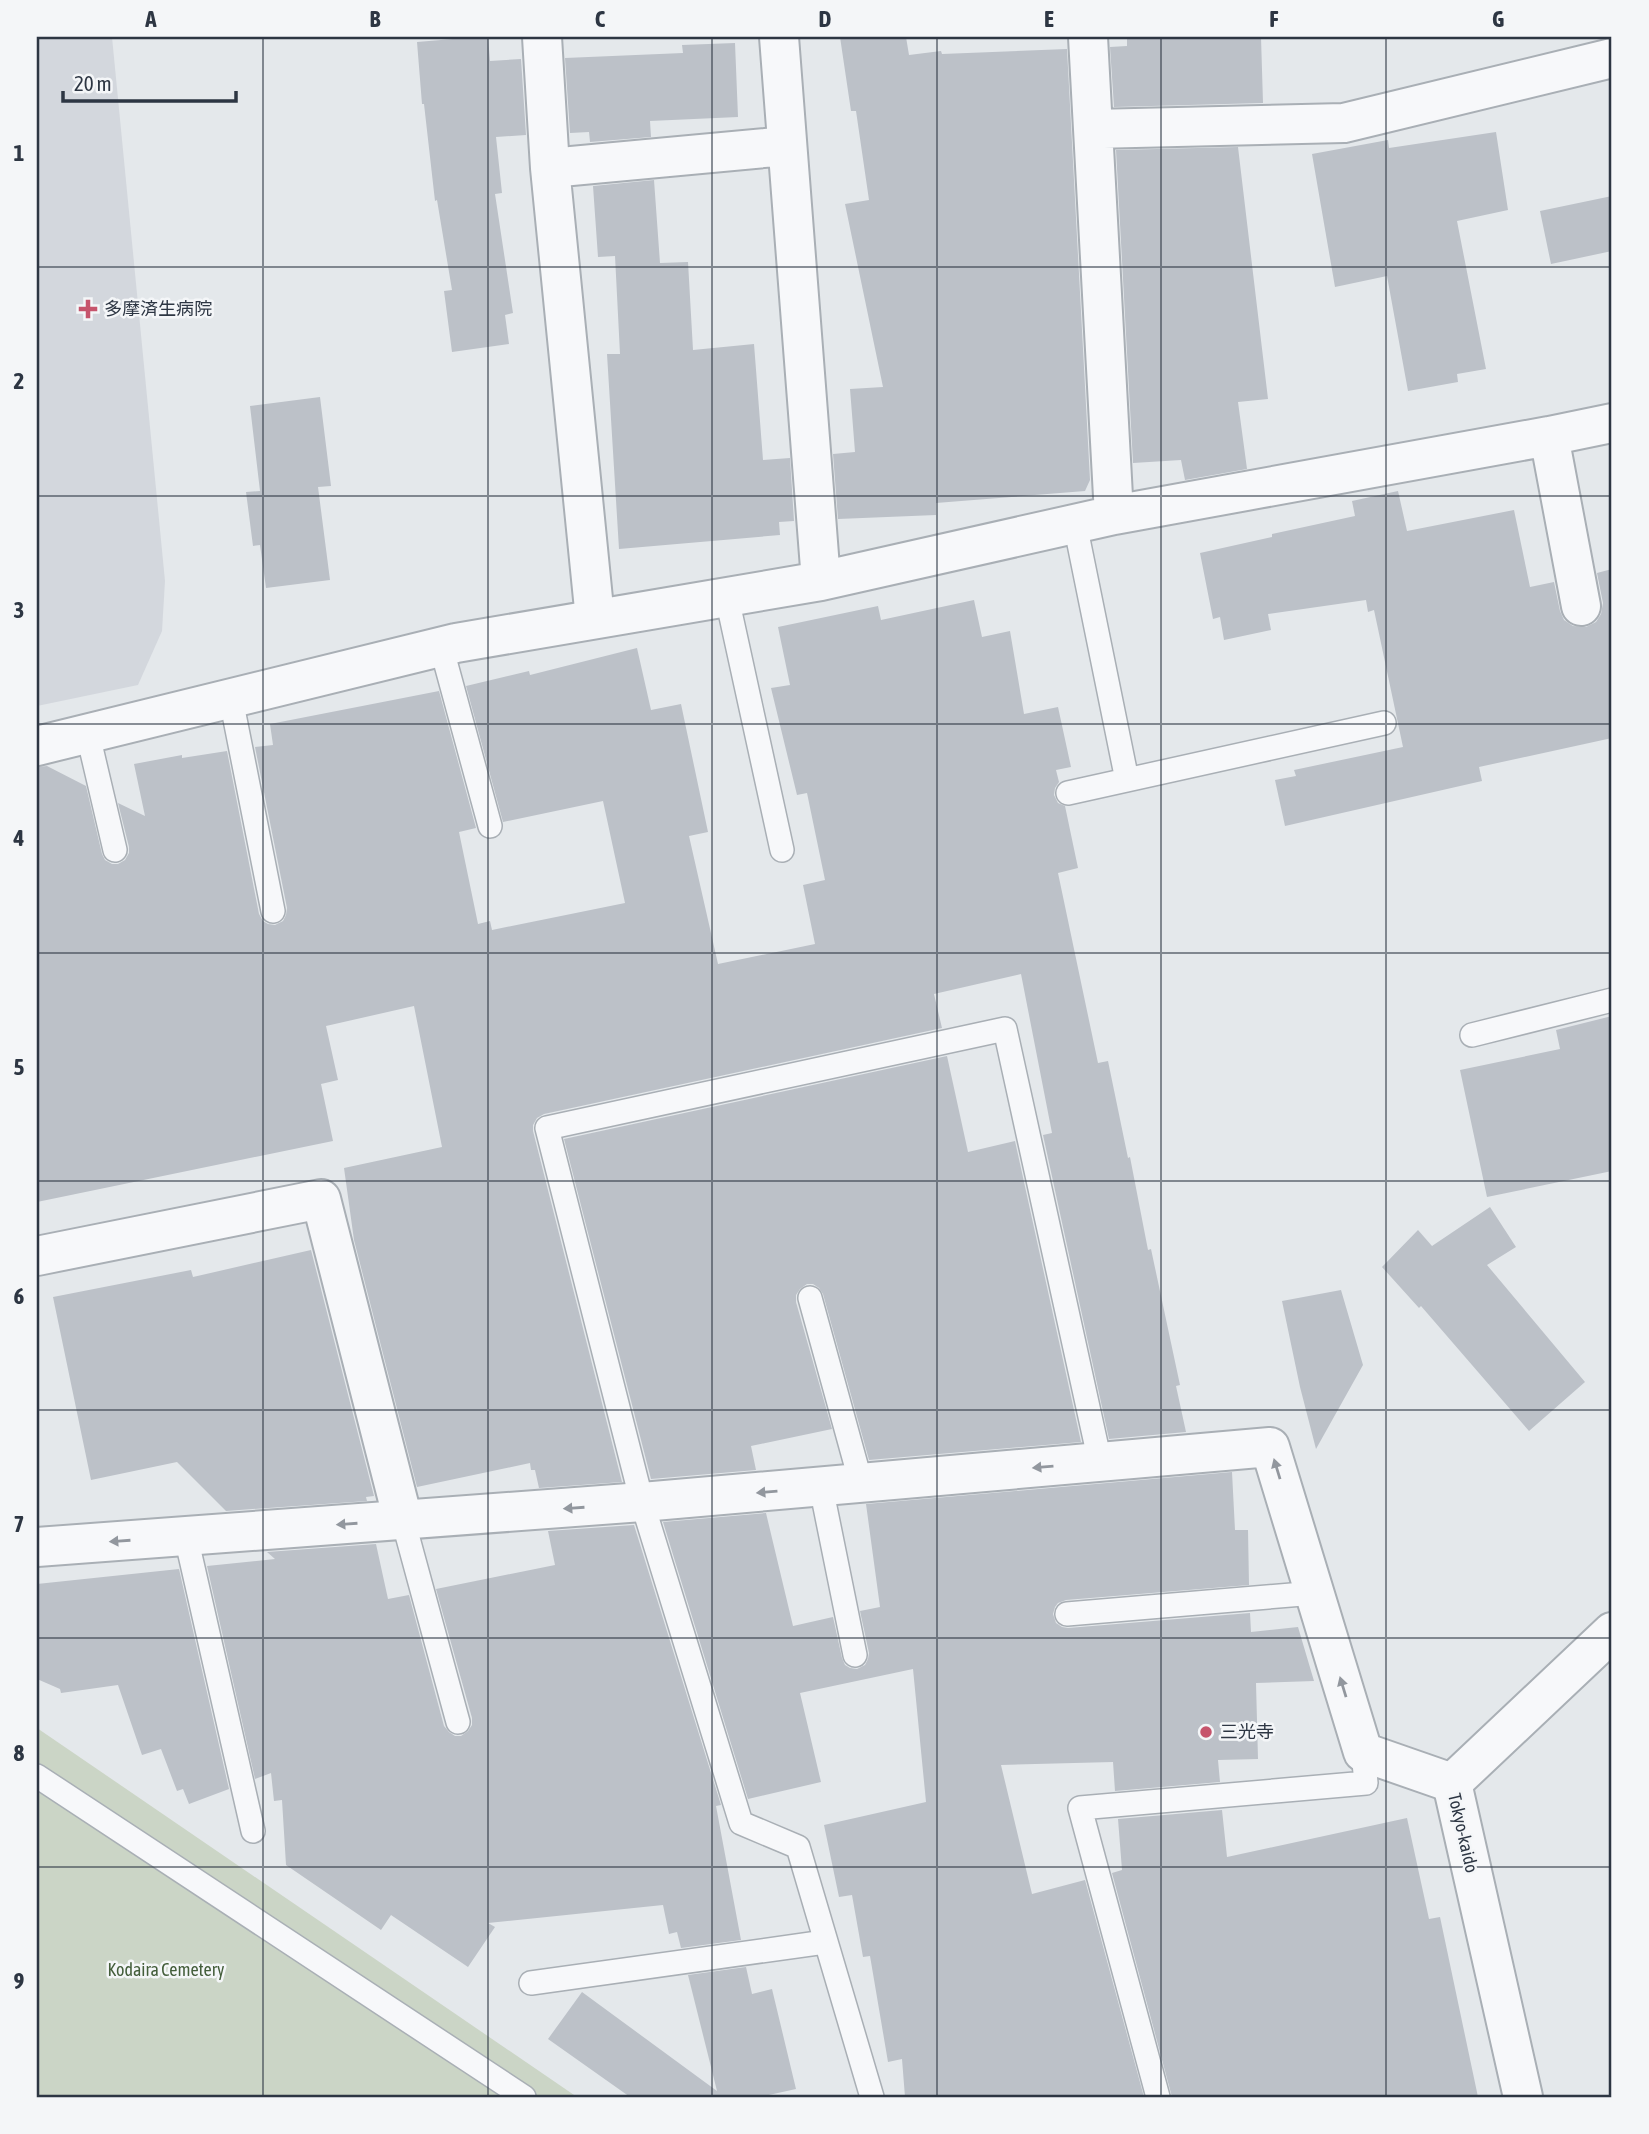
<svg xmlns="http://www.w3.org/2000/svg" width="1649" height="2134" viewBox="0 0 1649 2134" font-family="'Asap Condensed','Noto Sans JP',sans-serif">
<rect width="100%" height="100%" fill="#e4e8eb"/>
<path fill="#d3d7dd" d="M37,37H112L165,581L162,631L138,685L37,706Z"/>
<path fill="#cbd5c6" d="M37,1728L577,2097H37Z"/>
<path fill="#bcc1c8" d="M477,37H488L490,61L521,59L526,135L496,137L502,193L495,194L513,313L505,315L509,344L452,352L444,291L452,290L437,200L435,201L424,104H422L417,42Z
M840,37H906L909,55L941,51L942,54L1067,49L1090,480L1085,491L936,503V515L838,519L833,454L855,452L850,389L883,387L845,204L869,200L856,111H851Z
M1127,37H1261L1263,103L1114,107L1110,47L1127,46Z
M735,43L738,117L650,121L651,137L590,142L589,132L570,133L565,58L683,53L682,45Z
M1496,132L1508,210L1457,221L1486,369L1457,374L1458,382L1408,391L1387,276L1335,287L1312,154L1388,140L1389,148Z
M1238,147L1268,399L1238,402L1247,469L1185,480L1181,460L1133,463L1116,150Z
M654,180L660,263L688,262L693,350L754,344L763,460L790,458L794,521L779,522L780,535L619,549L607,354H620L615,256L598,257L593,186Z
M1612,196V251L1551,264L1540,211Z
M320,397L331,486L318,487L330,580L266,588L260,545L253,546L246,492L260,491L250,406Z
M1398,491L1407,531L1514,510L1530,587L1554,582L1560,611L1564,620L1573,626L1586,627L1596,622L1601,614L1603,603L1597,573L1612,569V738L1479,767L1482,781L1285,826L1275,780L1296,776L1294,770L1403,747L1374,610L1368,612L1366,600L1268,614L1271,630L1224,640L1220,617L1213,619L1200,553L1272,537V534L1355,516L1352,501Z
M974,600L982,637L1010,631L1024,714L1058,707L1071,767L1056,770L1059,782L1055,788L1054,795L1058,803L1065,806L1078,868L1058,873L1098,1063L1108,1061L1128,1158L1130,1157L1148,1250L1151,1249L1180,1385L1176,1386L1186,1432L1109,1439L1043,1135L1052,1133L1021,974L934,994L942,1028L544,1114L537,1118L533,1125V1131L622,1482L539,1488L535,1470H531L530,1463L417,1487L354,1240L344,1168L442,1147L414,1006L326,1026L338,1080L321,1084L333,1141L37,1202V767L47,766L86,786L102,854L105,860L112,864H118L125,860L129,853V847L118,803L145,816L134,764L182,755V758L227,751L259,914L263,921L268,924L275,925L283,921L286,915L287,908L255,747L273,745L270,724L439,691L476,828L459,832L478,924L490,921L492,930L625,903L603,801L503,822L466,686L529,671L530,675L637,648L651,710L681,704L708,832L689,836L718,964L815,944L803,885L825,880L807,793L797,795L771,688L790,685L778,627L878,606L881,620Z
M1612,1016V1171L1487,1197L1460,1070L1560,1049L1556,1030Z
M947,1056L968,1152L1015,1141L1081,1442L869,1460L823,1294L819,1288L813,1284H807L800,1289L796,1295V1302L832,1429L751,1446L756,1470L651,1479L564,1139Z
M1490,1207L1516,1247L1487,1265L1585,1382L1529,1431L1421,1306L1419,1308L1382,1267L1418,1230L1432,1246Z
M311,1250L374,1496L366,1497L367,1501L226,1511L177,1462L91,1480L53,1297L191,1270L193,1277Z
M1341,1290L1363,1365L1316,1449L1300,1387L1282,1301Z
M1232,1472L1235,1530H1248L1249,1585L1066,1600L1058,1603L1055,1607L1053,1614L1056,1623L1062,1627L1068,1628L1250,1613L1251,1632L1298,1627L1314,1681L1256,1683L1258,1759L1218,1760L1220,1782L1115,1791L1113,1762L1001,1765L1032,1894L1085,1880L1144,2097H905L902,2059L888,2062L870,1956L863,1957L852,1895L839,1897L824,1825L926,1802L913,1669L800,1693L821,1782L748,1799L663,1522L766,1513L793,1626L833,1617L842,1658L845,1665L850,1668L857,1669L865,1665L868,1659L869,1653L860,1611L880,1607L866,1504Z
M634,1525L721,1805L716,1806L741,1940L681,1948L677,1932L669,1934L663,1905L488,1923L495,1927L468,1967L391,1915L381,1930L286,1865L282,1800L274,1801L271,1773L255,1779L207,1566L275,1559L267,1552L376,1544L388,1599L409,1595L444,1726L449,1732L455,1736H461L468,1731L472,1725V1718L436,1589L555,1565L548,1531Z
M179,1569L229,1789L189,1804L183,1789L177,1791L161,1749L142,1755L118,1685L61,1693L60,1689L37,1679V1584Z
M1222,1810L1227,1857L1407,1818L1429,1919L1440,1917L1478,2097H1172L1112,1873L1122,1870L1118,1819Z
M746,1967L752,1994L772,1989L796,2089L760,2097H630L548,2039L582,1992L717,2091L688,1975Z"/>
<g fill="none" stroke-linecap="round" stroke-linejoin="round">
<defs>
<path id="service" d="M1075,524L1127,780
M727,598L782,850
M441,646L490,826
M231,699L273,911
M88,735L115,850
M1068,793L1384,723
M1472,1035L1612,1000
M810,1298L861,1483
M821,1487L855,1655
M403,1520L458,1722
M186,1537L253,1831
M1067,1614L1315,1593
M37,1776L524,2097
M531,1983L825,1942
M872,2097L798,1847L741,1823L642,1502L547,1128L1005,1029L1100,1462
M1158,2097L1080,1808L1366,1783L1363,1752"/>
<path id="minor" d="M542,37L550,168L786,146
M779,37L821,581
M1088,37L1114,515
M1093,129L1344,123L1612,58
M550,168L595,619
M1549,436L1581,606
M37,746L456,643L821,581L1114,515L1549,436L1612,423
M37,1256L321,1199L403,1520
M37,1547L642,1502L1270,1447L1363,1752L1452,1783"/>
<path id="tertiary" d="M1523,2097L1452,1783L1612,1632"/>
</defs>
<use href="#service" stroke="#a9afb5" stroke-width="26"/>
<use href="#minor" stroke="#a9afb5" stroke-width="42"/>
<use href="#tertiary" stroke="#a9afb5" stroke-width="42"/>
<use href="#service" stroke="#f7f8fa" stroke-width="23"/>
<use href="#minor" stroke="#f7f8fa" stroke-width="38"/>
<use href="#tertiary" stroke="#f7f8fa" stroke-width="38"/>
</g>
<defs><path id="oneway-solid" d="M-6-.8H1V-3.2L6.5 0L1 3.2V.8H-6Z" transform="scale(1.75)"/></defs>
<g fill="#92979e">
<use href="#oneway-solid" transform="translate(1043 1467) rotate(175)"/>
<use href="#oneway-solid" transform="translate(1277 1469) rotate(-107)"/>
<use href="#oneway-solid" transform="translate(767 1492) rotate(175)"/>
<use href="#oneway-solid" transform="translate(574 1508) rotate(176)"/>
<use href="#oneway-solid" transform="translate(347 1524) rotate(176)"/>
<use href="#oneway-solid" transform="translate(120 1541) rotate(176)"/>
<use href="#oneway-solid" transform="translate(1343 1687) rotate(-107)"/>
</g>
<path fill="none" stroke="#2d3643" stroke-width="2" stroke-opacity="0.55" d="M263,37V2097M488,37V2097M712,37V2097M937,37V2097M1161,37V2097M1386,37V2097M37,267H1612M37,496H1612M37,724H1612M37,953H1612M37,1181H1612M37,1410H1612M37,1638H1612M37,1867H1612"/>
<g fill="#c6546c" stroke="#f4f6f8" stroke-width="2.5">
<path d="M84.5 298.5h7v7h7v7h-7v7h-7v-7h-7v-7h7z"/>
<circle cx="1206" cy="1732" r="7"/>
</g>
<g text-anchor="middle" stroke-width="5" stroke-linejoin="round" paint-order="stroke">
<g font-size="18" fill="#2d3643" stroke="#f4f6f8" text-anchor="start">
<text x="104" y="315">多摩済生病院</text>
<text x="1220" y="1738">三光寺</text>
</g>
<g font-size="18" fill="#2d3643" stroke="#f4f6f8">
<text transform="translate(1463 1833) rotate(77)" y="6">Tokyo-kaido</text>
</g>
<g font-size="18" fill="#445e3b" stroke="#f4f6f8">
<text x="166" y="1976">Kodaira Cemetery</text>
</g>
</g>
<rect width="1649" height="2134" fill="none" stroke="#f4f6f8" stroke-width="77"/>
<path d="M63 91v10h173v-10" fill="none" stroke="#2d3643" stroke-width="3.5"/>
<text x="74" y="91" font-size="21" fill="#2d3643" stroke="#f4f6f8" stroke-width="5" paint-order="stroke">20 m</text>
<rect x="38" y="38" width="1572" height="2058" fill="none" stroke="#2d3643" stroke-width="2.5"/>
<g font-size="23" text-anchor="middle" font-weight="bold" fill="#2d3643">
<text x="151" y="27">A</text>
<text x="375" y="27">B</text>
<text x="600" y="27">C</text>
<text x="825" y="27">D</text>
<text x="1049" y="27">E</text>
<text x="1274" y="27">F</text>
<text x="1498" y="27">G</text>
<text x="19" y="161">1</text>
<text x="19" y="389">2</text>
<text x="19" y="618">3</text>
<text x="19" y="846">4</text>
<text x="19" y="1075">5</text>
<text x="19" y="1304">6</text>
<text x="19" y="1532">7</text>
<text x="19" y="1761">8</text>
<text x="19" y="1989">9</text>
</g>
</svg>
